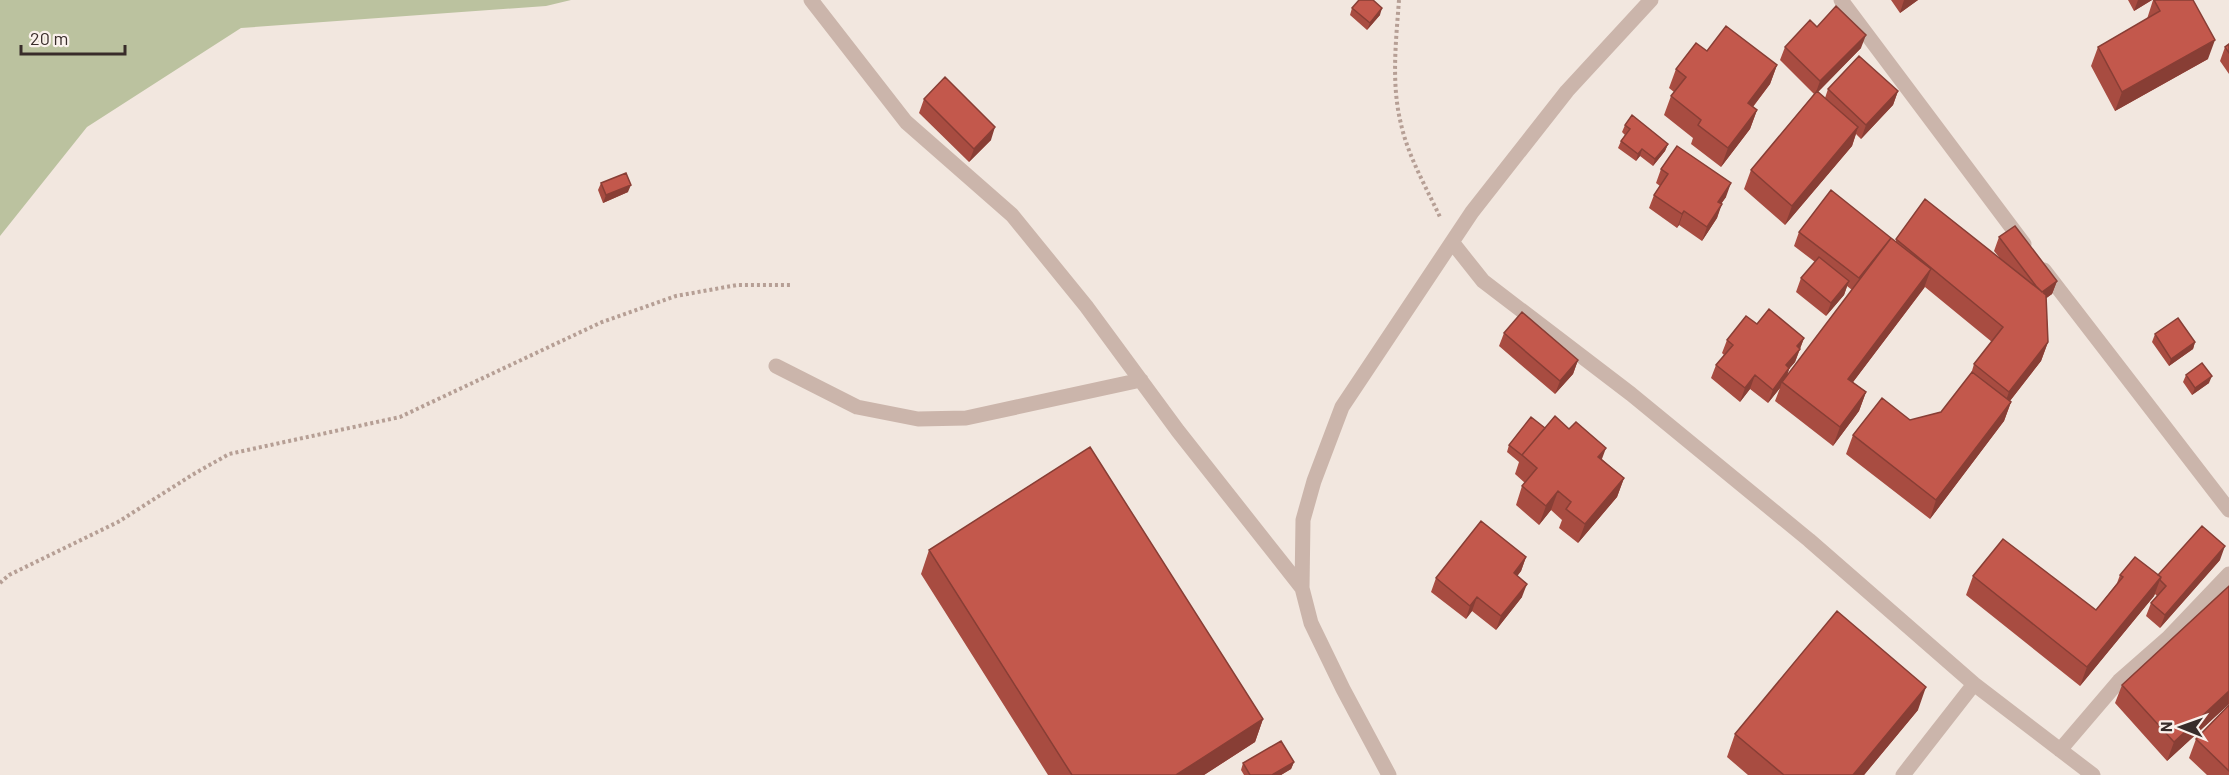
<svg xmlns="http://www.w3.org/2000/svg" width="2229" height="775" viewBox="0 0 2229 775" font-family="Barlow,sans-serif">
<rect width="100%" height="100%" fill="#f2e7df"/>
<path fill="#bbc29f" d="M0,0H571L546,6L241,28L87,127L0,236Z"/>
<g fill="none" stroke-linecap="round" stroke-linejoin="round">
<path stroke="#b69f95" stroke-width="4" stroke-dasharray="3 3" stroke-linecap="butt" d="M1399,0C1396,41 1391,84 1401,124C1408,156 1426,187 1440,217
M0,583L9,575L118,522L192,475L229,454L400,417L602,322L676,296L737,285H792"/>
<path stroke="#cbb5ab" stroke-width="15" d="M811,0L906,122L1012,215L1086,306L1178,431L1302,588
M1841,0L2024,244
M1452,242L1483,281L1631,394L1809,540L1974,684L2093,775
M2044,270L2229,510
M776,366L857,407L918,419L966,418L1141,380
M2060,750L2119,681L2168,638L2229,574
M1389,775L1343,689L1311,623L1302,588L1303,520L1314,481L1342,407L1472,212L1567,91L1651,0
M1903,775L1974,684"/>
</g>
<path fill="#a84c41" d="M1891,0H1918L1900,13Z
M2128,0H2152L2134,11Z
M2153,0H2154L2208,59L2115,111L2091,66L2098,47L2147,19Z
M1352,8L1380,15L1367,30L1350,15Z
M1817,27L1861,48L1818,92L1825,98L1828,89L1898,91L1893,105L1861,139L1856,134L1852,146L1785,225L1744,189L1751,170L1814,94L1780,60L1785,47Z
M2229,44V74L2220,61L2225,47Z
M1777,65L1770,84L1753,107L1757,110L1750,129L1721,167L1691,144L1693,138L1664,115L1671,96L1674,92L1669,88L1676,69Z
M924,99L991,140L969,162L919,113Z
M1625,125L1668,144L1665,151L1653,166L1640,156L1636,161L1618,148L1621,141L1625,135L1622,132Z
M1661,169L1726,197L1721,204L1717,218L1702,241L1679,225L1677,228L1649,208L1654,195L1660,186L1656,183Z
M601,183L628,192L603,203L598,190Z
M1799,232L1896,241V239L1999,257L1994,251L1999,237L2057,281L2052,294L2046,298L2048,342L2041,361L2010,401L2011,402L2004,421L1930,519L1846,454L1853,435L1941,412L1971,374L1974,364L1992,342L1925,287L1853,382L1866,392L1859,411L1833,446L1775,401L1780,388L1768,403L1750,389L1740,402L1711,378L1716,365L1724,355L1722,353L1727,340L1757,324L1804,338L1795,362L1789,369L1787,376L1852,290L1847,286L1844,295L1826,316L1796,292L1801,278L1815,262L1794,246Z
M1504,333L1578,360L1573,374L1555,394L1499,346Z
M2155,334L2195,342L2193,349L2169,366L2152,342Z
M2186,375L2209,383L2192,395L2183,382Z
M1545,428L1602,459L1624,478L1617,497L1578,543L1559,528L1562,520L1551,510L1539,525L1516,505L1522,486L1525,483L1515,474L1519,462L1507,452L1509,445Z
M929,550L1263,719L1255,742L1204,775H1048L921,574Z
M1526,557L1521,571L1517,576L1522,597L1496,630L1472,611L1466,619L1431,592L1436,578Z
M2220,560L2160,628L2146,616L2151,603L2157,596L2155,594L2154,596L2080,686L1966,595L1973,576L2096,610L2117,583L2120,575H2158Z
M2229,586V704L2167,761L2115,703L2122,685Z
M2229,705V775H2207L2189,758L2196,739Z
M1918,710L1864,775H1748L1727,757L1735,734Z
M1294,762L1291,769L1281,775H1244L1241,770L1243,763Z"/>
<path fill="#883e35" d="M1904,0H1918L1900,13Z
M2138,0H2152L2134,11Z
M1382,8L1380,15L1367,30L1370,23Z
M1866,35L1861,48L1815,95L1820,81Z
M2215,40L2208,59L2115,111L2122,92Z
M1777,65L1770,84L1741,122L1748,103Z
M1898,91L1893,105L1861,139L1866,125Z
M1757,110L1750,129L1721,167L1728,148Z
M995,127L991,140L969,162L974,149Z
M1858,127L1852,146L1785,225L1792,206Z
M1668,144L1665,151L1653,166L1655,159Z
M1642,149L1640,156L1636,161L1638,154Z
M1731,183L1726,197L1713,215L1718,202Z
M631,185L628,192L603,203L606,195Z
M1722,204L1717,218L1702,241L1707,227Z
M1684,211L1679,225L1677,228L1682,214Z
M1931,269L1924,288L1841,398L1848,379Z
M1849,281L1844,295L1826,316L1831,303Z
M2057,281L2052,294L2036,306L2040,293Z
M1804,338L1795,362L1789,369L1785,382H1782L1780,388L1768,403L1773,390L1797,346Z
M2048,342L2041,361L2002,411L2009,392Z
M2195,342L2193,349L2169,366L2171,359Z
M1578,360L1573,374L1555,394L1560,381Z
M1755,375L1750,389L1740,402L1745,388Z
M2212,376L2209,383L2192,395L2195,388Z
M1866,392L1859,411L1833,446L1840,427Z
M2011,402L2004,421L1930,519L1936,500Z
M1606,448L1599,467L1598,457Z
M1624,478L1617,497L1578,543L1585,524Z
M1558,491L1551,510L1539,525L1546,506Z
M2225,546L2220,560L2160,628L2165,615Z
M1526,557L1521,571L1509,587L1514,573Z
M2161,577L2154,596L2080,686L2087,667Z
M1527,584L1522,597L1496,630L1501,616Z
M1477,597L1472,611L1466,619L1470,606Z
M1926,687L1918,710L1864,775H1853Z
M2229,691V704L2167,761L2174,742Z
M1263,719L1255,742L1204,775H1176Z
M1294,762L1291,769L1281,775H1272Z"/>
<path fill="#c3584c" stroke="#883e35" stroke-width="1.5" d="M1359,0H1373L1382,8L1370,23L1352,8Z
M2154,0H2193L2215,40L2122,92L2098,47L2160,11Z
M1836,6L1866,35L1820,81L1785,47L1810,20L1817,27Z
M1726,26L1777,65L1748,103L1757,110L1728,148L1698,125L1701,120L1671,96L1686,77L1676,69L1696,43L1707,51Z
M2229,44V53L2225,47Z
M1859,56L1898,91L1866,125L1828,89Z
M945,77L995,127L974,149L924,99Z
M1817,91L1858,127L1792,206L1751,170Z
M1632,115L1668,144L1655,159L1642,149L1638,154L1621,141L1630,129L1625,125Z
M1677,146L1731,183L1718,202L1722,204L1707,227L1684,211L1682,214L1654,195L1668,174L1661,169Z
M626,173L631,185L606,195L601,183Z
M1831,190L1891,238L1859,278L1799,232Z
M1925,199L2046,295L2048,342L2009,392L1974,364L2003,327L1896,239Z
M2015,226L2057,281L2042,292L2036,286L1999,237Z
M1891,238L1931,269L1848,379L1866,392L1840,427L1782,382Z
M1819,257L1849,281L1831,303L1801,278Z
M1769,309L1804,338L1797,346L1800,349L1786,365L1789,368L1773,390L1755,375L1745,388L1716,365L1733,345L1727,340L1746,316L1757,324Z
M1522,312L1578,360L1560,381L1504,333Z
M2178,318L2195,342L2171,359L2155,334Z
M2202,363L2212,376L2195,388L2186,375Z
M1972,372L2011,402L1936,500L1853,435L1882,398L1910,420L1941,412Z
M1555,416L1569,429L1576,422L1606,448L1598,457L1624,478L1585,524L1566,509L1571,502L1558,491L1546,506L1522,486L1537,468L1522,455Z
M1531,417L1545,428L1522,455L1523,456L1509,445Z
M1090,447L1263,719L1176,775H1072L929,550Z
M1481,521L1526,557L1514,573L1527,584L1501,616L1477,597L1470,606L1436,578Z
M2202,526L2225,546L2165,615L2151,603L2166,586L2160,580L2161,577L2158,575Z
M2003,539L2096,610L2123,577L2120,575L2135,557L2161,577L2087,667L1973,576Z
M2229,586V691L2174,742L2122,685Z
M1837,611L1926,687L1853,775H1784L1735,734Z
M2229,705V771L2196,739Z
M1281,741L1294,762L1272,775H1250L1243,763Z"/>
<g transform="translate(2181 727) rotate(271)" stroke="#faf1ec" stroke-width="4.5" paint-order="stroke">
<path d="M0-4.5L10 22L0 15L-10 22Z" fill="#382c2a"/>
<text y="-9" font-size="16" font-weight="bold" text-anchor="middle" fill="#382c2a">N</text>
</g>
<path d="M21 45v9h104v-9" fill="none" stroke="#382c2a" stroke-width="3"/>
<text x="30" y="45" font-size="18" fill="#382c2a" stroke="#faf1ec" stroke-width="4.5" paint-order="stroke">20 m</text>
</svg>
